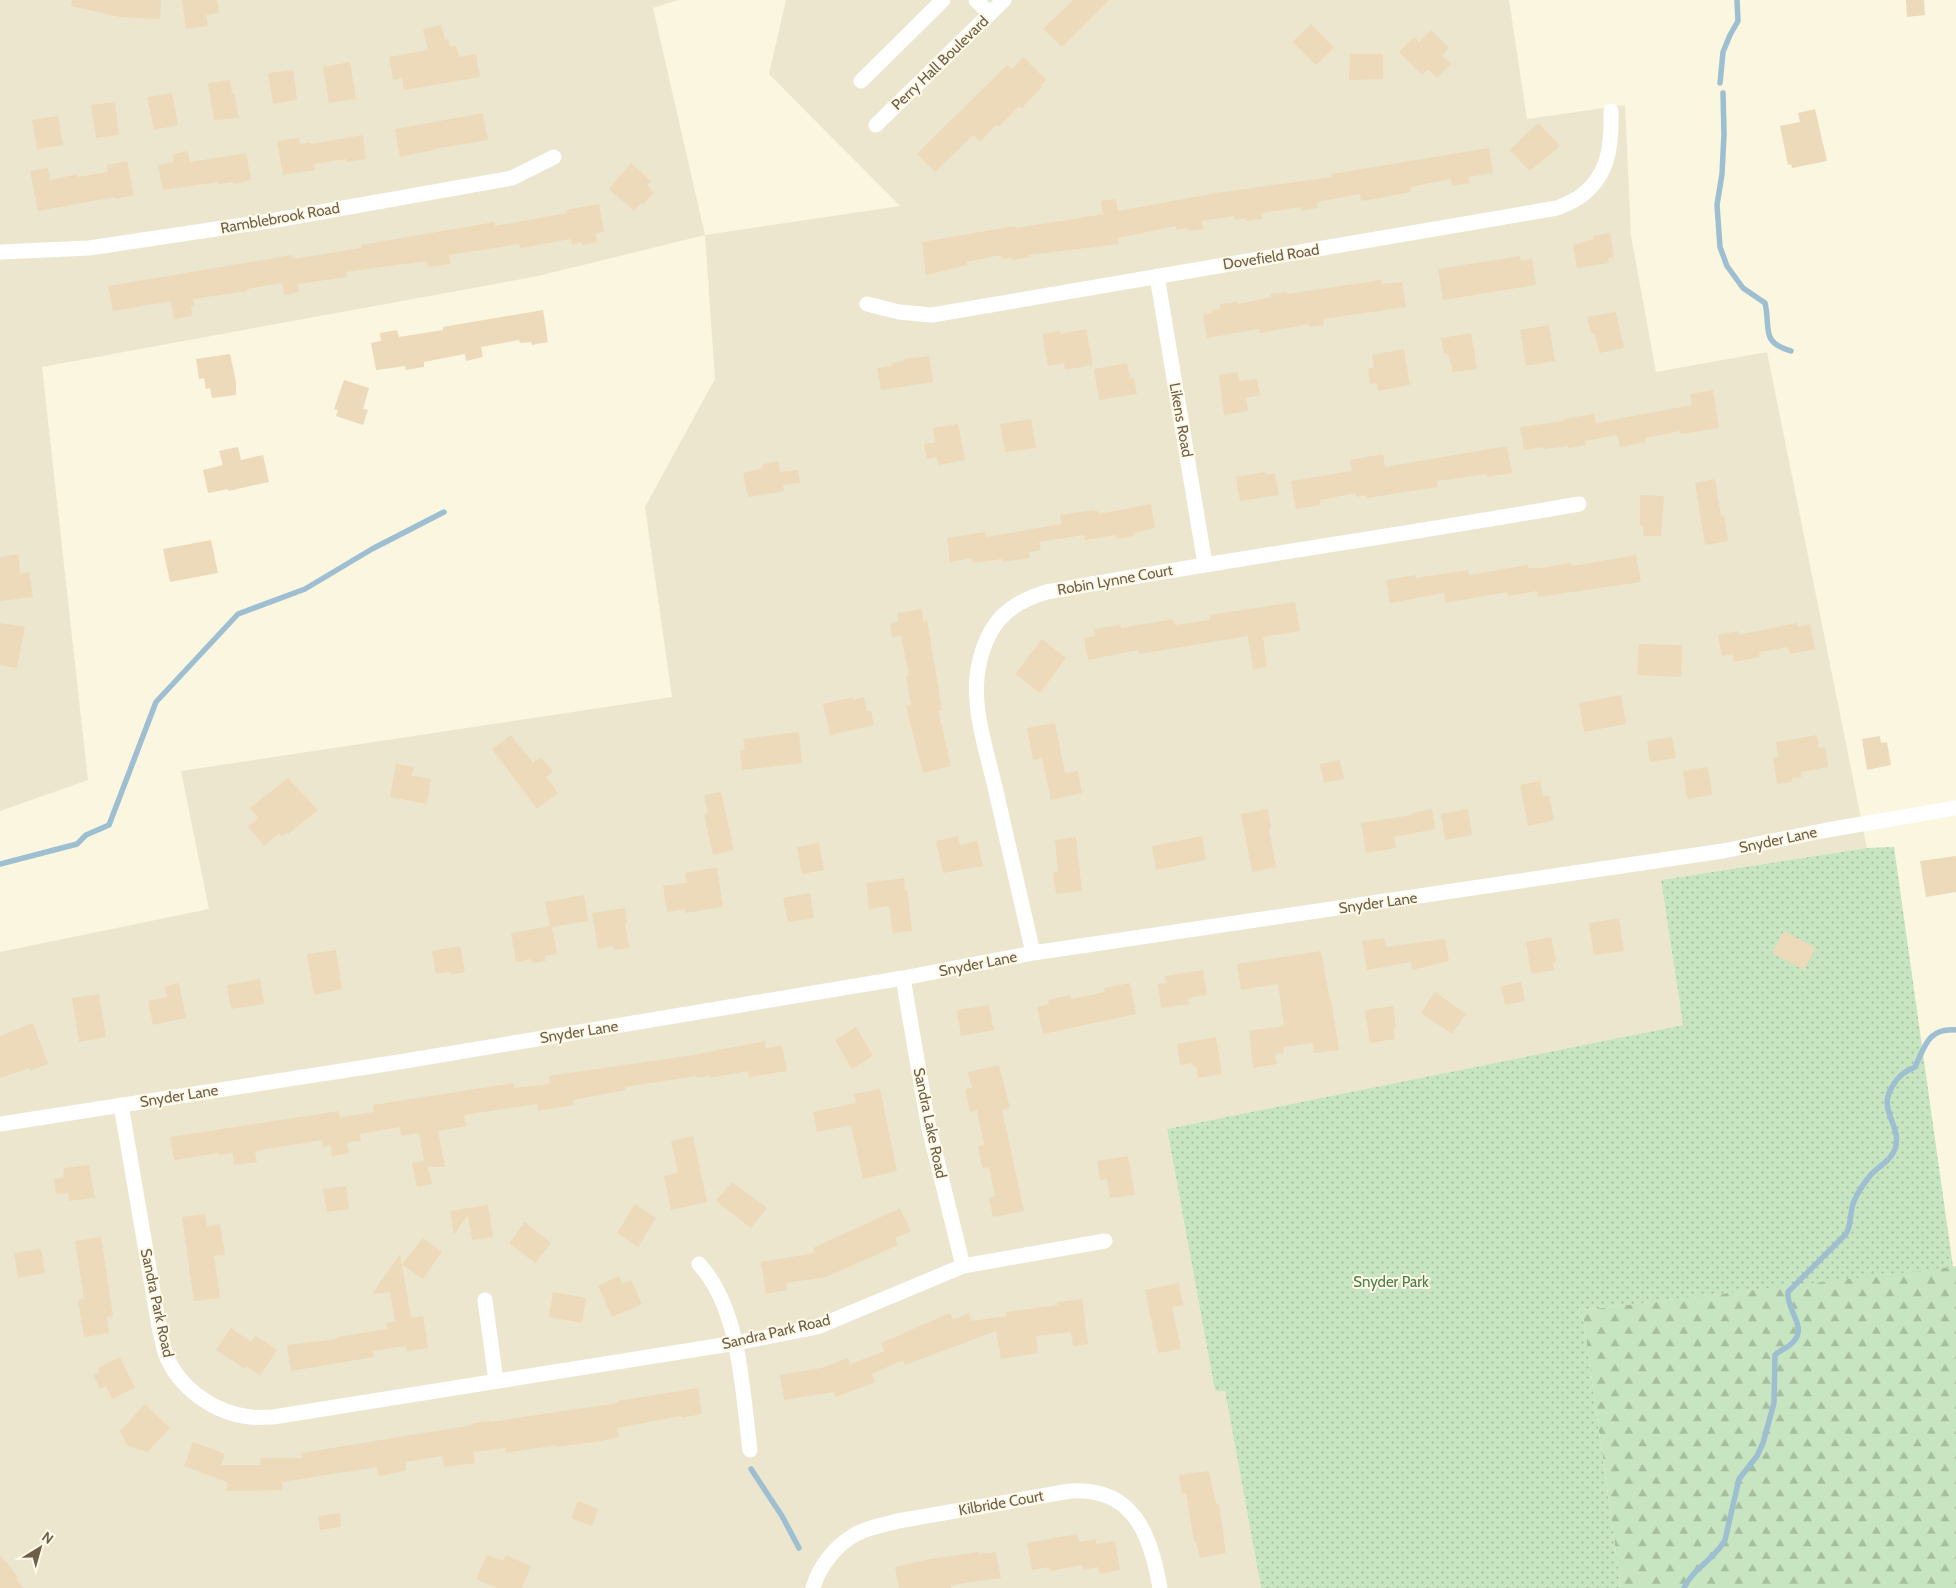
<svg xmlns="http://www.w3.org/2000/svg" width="1956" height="1588" viewBox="0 0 1956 1588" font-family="Cabin,sans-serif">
<defs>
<pattern id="forest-firs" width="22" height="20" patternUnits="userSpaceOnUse" patternTransform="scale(1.25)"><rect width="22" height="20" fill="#c7e5c1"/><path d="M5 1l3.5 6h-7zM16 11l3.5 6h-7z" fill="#a6bd9f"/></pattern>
<pattern id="park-dots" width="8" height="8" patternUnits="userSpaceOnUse" patternTransform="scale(1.25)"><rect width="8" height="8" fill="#c7e5c1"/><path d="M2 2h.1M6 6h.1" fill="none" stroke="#a6bd9f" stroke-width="1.8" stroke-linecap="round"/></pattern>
</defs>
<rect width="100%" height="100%" fill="#faf6e0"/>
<path fill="#ede6ce" d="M0,0H678L653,8L705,235L900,206L769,74L786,0H1509L1527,119L1625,105L1631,236L1656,372L1767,352L1867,848L1661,880L1683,1025L1167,1129L1215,1391L1225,1390L1261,1588H0V952L209,909L181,771L672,697L645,507L715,379L705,235L538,276L42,367L88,780L0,811Z"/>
<path fill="url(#forest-firs)" d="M1956,1266V1588H1621L1582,1310Z"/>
<path fill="url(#park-dots)" d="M1894,847L1953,1267L1582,1310L1621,1588H1261L1225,1391H1215L1167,1129L1683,1025L1661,880L1867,848Z"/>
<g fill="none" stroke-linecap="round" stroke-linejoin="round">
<path stroke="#9ebed1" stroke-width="5.5" d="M1720,83L1723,52L1730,35L1738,21L1737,0
M1723,93L1724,134L1722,174L1717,205L1720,247L1727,266L1743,288L1765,303C1771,329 1760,342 1791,351
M0,864L77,844L86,835L109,825L156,702L238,614L305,589L372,549L444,512
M751,1469L782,1516L799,1548
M1684,1588C1693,1568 1715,1559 1725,1540L1739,1479L1757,1456L1763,1443L1774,1403L1775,1355C1781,1349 1789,1348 1794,1341C1807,1326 1786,1310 1788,1292L1846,1234C1851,1225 1850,1217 1852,1208C1854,1197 1862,1186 1869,1177C1876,1168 1891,1161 1895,1149C1903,1126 1877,1111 1892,1087C1898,1076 1904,1072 1915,1067C1925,1046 1928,1028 1956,1030"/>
</g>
<path fill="#ecdaba" d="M72,0H161L160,19L120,17L71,6Z
M182,0H217L219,13L206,15L208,26L186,29Z
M1073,0H1109L1062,47L1043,29Z
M1906,0H1924L1925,15L1907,17Z
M1311,24L1334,48L1316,65L1292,42Z
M441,25L445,40L448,39L450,47L456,46L459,57L476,54L480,77L404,90L402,78L393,80L389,57L428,50L423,29Z
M1431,30L1449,48L1442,56L1451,64L1437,78L1428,69L1422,75L1399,52L1414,37L1419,42Z
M1350,54H1383V79L1349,80Z
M1023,57L1046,80L1040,86L1042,87L1022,108L1019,106L999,127L996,125L980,142L973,135L935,172L917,154L1007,65L1012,69Z
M350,62L356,99L329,103L323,67Z
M293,70L297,100L273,104L268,73Z
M230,80L232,93H234L239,118L214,120L208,83Z
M172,93L178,125L154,130L147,97Z
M115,102L119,135L96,138L91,105Z
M1815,109L1827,161L1792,168L1791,164L1788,165L1780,126L1800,122L1798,113Z
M483,113L488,140L434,149V150L400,157L395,129Z
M58,116L63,145L37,149L32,120Z
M1538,123L1560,146L1530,171L1510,150Z
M363,135L366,159L346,162V159L314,164L315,170L283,175L277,141L299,138L300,144L310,142L311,144Z
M1489,148L1493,173L1468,177L1470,183L1452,186L1451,179L1410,187L1411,192L1379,198L1361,201L1360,194L1317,202L1318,208L1301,211V207L1261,213L1262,219L1246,221V218L1235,220V216L1202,221L1203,229L1188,231L1187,228L1176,230V226L1118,238L1119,244L1029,255L1030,257L1013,260L1012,257L1002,259L1001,255L967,262V265L926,275L922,242L1015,226L1016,228L1098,215L1103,214L1101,201L1116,199L1118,211L1216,193L1332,177L1331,174Z
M188,151L190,162L246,153L251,180L233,184V182L218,184V182L163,190L158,165L174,162L173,154Z
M127,161L134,195L115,199V197L38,211L30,171L48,168L50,180L78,174V177L108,172L107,165Z
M631,163L651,181L647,185L654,192L642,205L641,203L634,211L609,189Z
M599,204L604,232L596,233L597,242L583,245L582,242L572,244L571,239L520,248L519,244L449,255L450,264L428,267L427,261L346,272L347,277L298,284L299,292L284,295L282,283L247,289V291L193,299L194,306H191L192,316L174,319L171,301L113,311L108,286L292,255L293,259L361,248V245L495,222V226L567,213L566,210Z
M1610,233L1614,257L1608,258L1609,263L1577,268L1573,245L1594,239L1593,236Z
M1520,256L1521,261L1532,259L1536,285L1443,300L1438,269Z
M1381,280V284L1402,282L1406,307L1323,319L1324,325L1309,327L1308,324L1260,333L1259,329L1207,338L1203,315L1212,313L1211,310L1220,309V304L1238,302V304L1271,297L1270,294L1287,292V294Z
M543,310L548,342L532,345L531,342L520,343L519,340L481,347L483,357L466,361L465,354L424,362V367L406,370L405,366L376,370L371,343L381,341L380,333L397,330L399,337L443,330V327Z
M1616,312L1624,348L1600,353L1594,333H1591L1587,317Z
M1549,325L1555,361L1526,366L1520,330Z
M1086,329L1093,365L1065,370L1064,363L1048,366L1042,334L1060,331V334Z
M1471,333L1477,369L1453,372L1448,354H1444L1441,338Z
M1404,349L1410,385L1378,391L1377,383L1370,384L1368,369L1374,367L1372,355Z
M230,354L236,382V395L212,398L210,388L206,389L204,378L199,379L196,359Z
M929,356L933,382L881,390L877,368L892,366V363L905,361L904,359Z
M1127,363L1130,379L1134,378L1137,394L1099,400L1094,369Z
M1238,372L1239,381L1257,379L1260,395L1246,398L1248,411L1224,415L1219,375Z
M344,380L369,388L363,409L368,410L363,425L336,416L338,410L334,409Z
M1713,390L1719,428L1681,434L1680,431L1645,438L1646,442L1620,447L1617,435L1585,441L1586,445L1568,448V446L1544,449L1543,447L1524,450L1520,427L1564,421L1563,419L1594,414L1596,423L1692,405L1690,394Z
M1031,419L1036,448L1005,452L1000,424Z
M958,424L965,460L938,465L937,457L927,459L924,444L935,442L933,428Z
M1507,446L1512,473L1487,477V474L1437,481L1438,487L1367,498L1366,495L1356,497V493L1320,500L1321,505L1296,509L1291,481L1352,471L1350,460L1383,454L1385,467Z
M238,447L241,460L263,455L269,482L228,491V489L208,493L203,470L223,465L219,451Z
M778,461L780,472L798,470L800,483L783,485L784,491L748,497L743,473L763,468V464Z
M1265,472L1266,475L1275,473L1279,495L1240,501L1236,477Z
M1715,479L1721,516L1724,515L1728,541L1705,545L1695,483Z
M1640,495L1664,496L1661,536H1643V525H1640Z
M1151,504L1155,528L1134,533V536L1117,539L1116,535L1085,540L1084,535L1039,542L1041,550L1029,552L1030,558L1003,562L1002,559L973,563L972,558L950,562L947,538L985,532L986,537L1061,524L1060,515L1094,510V511H1098L1099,514Z
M211,540L218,573L170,582L163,549Z
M18,554L20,574L29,572L33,597L0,601V557Z
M1636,555L1641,582L1538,597L1537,591L1508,596L1507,592L1445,603L1444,593L1390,603L1386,580L1416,575V578L1468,570L1469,575L1528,565L1529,568H1541L1571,563L1572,566Z
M1295,602L1300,631L1263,637L1267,667L1253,669L1248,636L1139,654L1138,650L1088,660L1084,638L1095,636L1094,629L1121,625V628L1173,619L1175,625L1210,620V615Z
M922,609L923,621L927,620L942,710H938L951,766L923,773L906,706L911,705L906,677L909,676L901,636L892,637L890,623L898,622L897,613Z
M0,623L25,627L17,668L0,665Z
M1797,623L1798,627L1810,624L1815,649L1790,654L1788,647L1759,652L1760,657L1734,662L1733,654L1722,656L1718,635L1738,631V635Z
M1042,639L1066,658L1040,693L1015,674Z
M1639,644L1682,645L1681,677L1637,675Z
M1621,695L1626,724L1584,732L1579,703Z
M853,697L854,700L864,697L867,711H871L874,725L830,735L823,704Z
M1055,723L1065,773L1078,771L1082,793L1051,800L1042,758L1033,760L1027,728Z
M799,732L802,763L742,770L740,750H745L743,739Z
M511,735L533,763L541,757L553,772L546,777L558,793L537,809L492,749Z
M1817,735L1819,748L1825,747L1828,767L1801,772L1802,777L1792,778V782L1777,784L1773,758L1778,757L1776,742Z
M1880,736L1881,743L1887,742L1891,765L1867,770L1862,739Z
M1672,737L1676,758L1650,762L1647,741Z
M1340,760L1344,779L1324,783L1320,764Z
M396,764L414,767L412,776L431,779L427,804L390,797Z
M1708,767L1712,795L1687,799L1683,771Z
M288,778L318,810L288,834L287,833L282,837L279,833L264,846L248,827L258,818L250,808Z
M1540,781L1543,796L1549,795L1554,820L1528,826L1520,785Z
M721,792L734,850L713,855L704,814L708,813L704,795Z
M1268,809L1271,828L1269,829L1276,867L1252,872L1241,814Z
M1432,809L1435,829L1394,837L1396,848L1366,853L1361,823L1412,815V813Z
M1468,809L1472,835L1445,840L1441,814Z
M958,836L960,845L977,841L983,866L943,873L936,841Z
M1202,836L1206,860L1156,870L1152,846Z
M1076,837L1082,891L1056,894L1053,872H1058L1055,840Z
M819,843L824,870L802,874L797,847Z
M1956,856V892L1926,897L1920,861Z
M717,867L723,907L685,913V909L667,912L663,886L687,883L685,873Z
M904,878L905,890L907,889L912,931L893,933L889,906L869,909L866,883Z
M810,893L814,918L788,922L783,898Z
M584,895L588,921L552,927L557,954L545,956L546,961L532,963L531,959L516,962L511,933L550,926L545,902Z
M625,908L627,923H625L629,948L614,950L613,946L598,949L592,913Z
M1619,918L1624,951L1594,955L1589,923Z
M1784,931L1816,948L1804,970L1772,953Z
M1551,937L1556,961L1553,962L1554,970L1531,974L1526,942Z
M1384,938L1386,947L1445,939L1449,961L1412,970L1411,962L1367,970L1362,941Z
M460,946L465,972L451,975L450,972L436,974L432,951Z
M336,950L342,989L314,995L307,954Z
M1321,951L1330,1000L1331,999L1339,1050L1314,1053L1313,1043L1283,1047L1284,1053L1275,1054L1277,1064L1253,1068L1249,1031L1284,1026L1278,984L1241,990L1237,964Z
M1203,970L1207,995L1188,998L1189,1004L1161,1008L1158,984L1166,983L1165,976Z
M260,979L264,1004L231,1009L227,985Z
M1521,982L1525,1001L1505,1005L1501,986Z
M179,983L186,1018L153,1025L148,1001L167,997L165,986Z
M1130,983L1136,1014L1043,1034L1037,1007L1049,1004L1048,1000L1070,995L1071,999L1105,992L1104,988Z
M1435,992L1466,1014L1452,1034L1421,1013Z
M99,994L106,1037L79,1042L72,998Z
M989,1005L994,1030L961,1036L957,1010Z
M1393,1006L1396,1028L1393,1029L1395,1039L1370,1043L1365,1010Z
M33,1023L48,1064L30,1071L29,1068L0,1078V1036Z
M856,1027L873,1056L852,1069L835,1040Z
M1216,1037L1222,1074L1198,1078L1196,1066L1193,1067L1192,1063L1180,1065L1177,1044Z
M765,1041L766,1048L782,1046L787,1071L749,1077L748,1071L710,1078L709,1076L697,1078L696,1076L625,1087L626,1090L573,1100L574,1105L538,1111L537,1104L464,1115L466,1126L438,1131L445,1167H428L432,1184L417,1187L412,1163L424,1161L419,1133L401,1136L400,1127L360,1134L361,1141L347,1142L349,1153L332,1156L330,1145L323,1147L322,1140L255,1151L257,1162L234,1165L233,1153L219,1155V1153L174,1160L170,1137L339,1111L340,1117L374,1112L373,1105L514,1083V1088L550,1084L549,1076L693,1055Z
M999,1065L1010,1108L1002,1110L1024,1211L993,1217L989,1198L995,1196L989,1167L982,1168L978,1146L984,1145L977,1110L970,1112L965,1089L972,1088L968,1072Z
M880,1089L897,1171L863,1179L851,1125L817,1132L813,1112L856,1103L854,1094Z
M693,1136L707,1202L671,1210L664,1176L678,1173L671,1141Z
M1128,1156L1135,1195L1110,1198L1107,1179L1100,1180L1097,1161Z
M89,1165L95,1198L69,1201L68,1193L56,1194L54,1179L63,1178L64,1168Z
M732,1182L767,1208L751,1228L716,1201Z
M346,1186L349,1209L327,1212L323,1189Z
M635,1204L656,1218L638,1247L617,1233Z
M488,1205L493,1237L472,1240L468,1215L454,1235L450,1211Z
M900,1208L911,1231L895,1238L898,1245L826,1277L786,1283L787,1290L766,1294L761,1262L815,1253L813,1248Z
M205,1214L207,1227L220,1224L225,1255L214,1256L220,1298L194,1301L182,1217Z
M525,1222L551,1243L535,1263L509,1243Z
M101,1237L113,1316L107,1317L109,1333L84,1337L78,1300L84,1299L75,1241Z
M423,1238L442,1252L423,1279L402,1265L411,1318L423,1316L428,1348L407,1351L406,1346L373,1351L374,1357L291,1371L287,1345L337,1339V1337L387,1329L386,1323L395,1321L390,1292L372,1294L400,1254L402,1264Z
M41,1249L45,1273L18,1278L14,1253Z
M619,1276L622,1284L631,1280L642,1304L612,1317L598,1286Z
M1179,1283L1183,1305L1172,1307L1181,1349L1158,1353L1145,1290Z
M553,1292L586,1298L582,1323L549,1317Z
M1082,1299L1088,1344L1073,1346L1071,1332L1036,1336L1038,1353L1001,1359L996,1331L905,1365L903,1360L872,1374L875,1382L835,1397L834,1392L784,1400L780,1375L821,1368L848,1358L850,1364L885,1351L881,1343L950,1313L953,1320L969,1313L971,1321L1006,1316V1312L1058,1305L1057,1302Z
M231,1328L251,1342L255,1335L277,1350L260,1376L247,1366L245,1369L216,1350Z
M120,1357L135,1388L112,1399L106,1386L100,1389L93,1375L100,1372L98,1368Z
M698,1388L702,1414L681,1418V1416L617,1428L619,1437L601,1441L556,1447V1445L506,1453L505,1448L473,1452L475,1463L444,1467L442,1456L406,1462V1471L379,1476L377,1467L282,1482V1490L226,1491L227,1482L184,1466L193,1442L225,1454L221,1465H261L260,1458H302L301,1453L473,1425V1423L490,1421V1422L618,1403V1401Z
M145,1404L170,1428L147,1452L127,1445L120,1431Z
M1209,1471L1216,1504H1219L1226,1553L1200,1558L1196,1541L1194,1542L1186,1493L1182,1494L1179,1475Z
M578,1501L598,1509L592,1526L571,1518Z
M340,1513L341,1527L320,1530L318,1516Z
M1077,1534L1079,1542L1096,1539V1544L1115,1541L1120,1570L1099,1574L1098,1567L1083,1570L1082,1565L1050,1571L1049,1567L1032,1570L1027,1543Z
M979,1552V1554L996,1552L1001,1578L951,1585V1588H899L895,1567L930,1559Z
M0,1555L18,1577L16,1579L23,1588H0Z
M487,1555L503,1561L506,1555L531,1566L522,1588H497L476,1579Z"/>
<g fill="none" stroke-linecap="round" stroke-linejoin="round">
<path stroke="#fff" stroke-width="15" d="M976,0L990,14
M861,81L943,0
M876,125L1004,0
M0,252L89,248L276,220L512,178L554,157
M1157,276L1205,564
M867,304L899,312L932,315L1557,208C1564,205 1572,202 1578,198C1609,177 1612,146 1611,111
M1033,953C1020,898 1008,842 995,787C986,748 970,703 979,664C988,623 1008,603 1047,592C1224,560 1402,535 1579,504
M903,978L928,1124L963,1266
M121,1105L158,1321C160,1332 162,1344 166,1355C179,1388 214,1413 250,1417C257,1418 265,1417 273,1417L736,1343L817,1327L963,1266L1105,1241
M0,1124L399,1062L903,978L1033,953L1723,851L1827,830L1956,808
M699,1264C741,1310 742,1391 750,1450
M485,1300L496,1381
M813,1588C819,1566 836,1545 856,1534C869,1527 884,1525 898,1521L1070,1491C1133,1486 1151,1535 1160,1588"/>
</g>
<g text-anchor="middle" stroke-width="4" stroke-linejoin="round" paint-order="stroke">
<g font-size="15" fill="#6e5f4a" stroke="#fdf9e6">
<text transform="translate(940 63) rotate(-44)" y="5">Perry Hall Boulevard</text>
<text transform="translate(280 218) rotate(-10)" y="5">Ramblebrook Road</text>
<text transform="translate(1271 257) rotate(-9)" y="5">Dovefield Road</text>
<text transform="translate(1181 420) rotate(80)" y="5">Likens Road</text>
<text transform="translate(1115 580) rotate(-10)" y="5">Robin Lynne Court</text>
<text transform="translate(1778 840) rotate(-12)" y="5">Snyder Lane</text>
<text transform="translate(1378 903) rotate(-8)" y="5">Snyder Lane</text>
<text transform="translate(978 964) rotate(-11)" y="5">Snyder Lane</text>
<text transform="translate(579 1032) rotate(-9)" y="5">Snyder Lane</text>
<text transform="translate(179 1096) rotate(-9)" y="5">Snyder Lane</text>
<text transform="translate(930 1123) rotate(78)" y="5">Sandra Lake Road</text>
<text transform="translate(157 1303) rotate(78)" y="5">Sandra Park Road</text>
<text transform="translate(776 1332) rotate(-13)" y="5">Sandra Park Road</text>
<text transform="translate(1001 1503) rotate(-10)" y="5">Kilbride Court</text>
</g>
<g font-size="15" fill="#4c7e49" stroke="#fdf9e6">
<text x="1391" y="1287">Snyder Park</text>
</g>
</g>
<g transform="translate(40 1548) rotate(37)" stroke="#fdf9e6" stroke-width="4" paint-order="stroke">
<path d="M0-4L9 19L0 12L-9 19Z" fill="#6e5f4a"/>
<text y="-8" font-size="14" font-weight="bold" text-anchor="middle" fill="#6e5f4a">N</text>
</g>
</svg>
